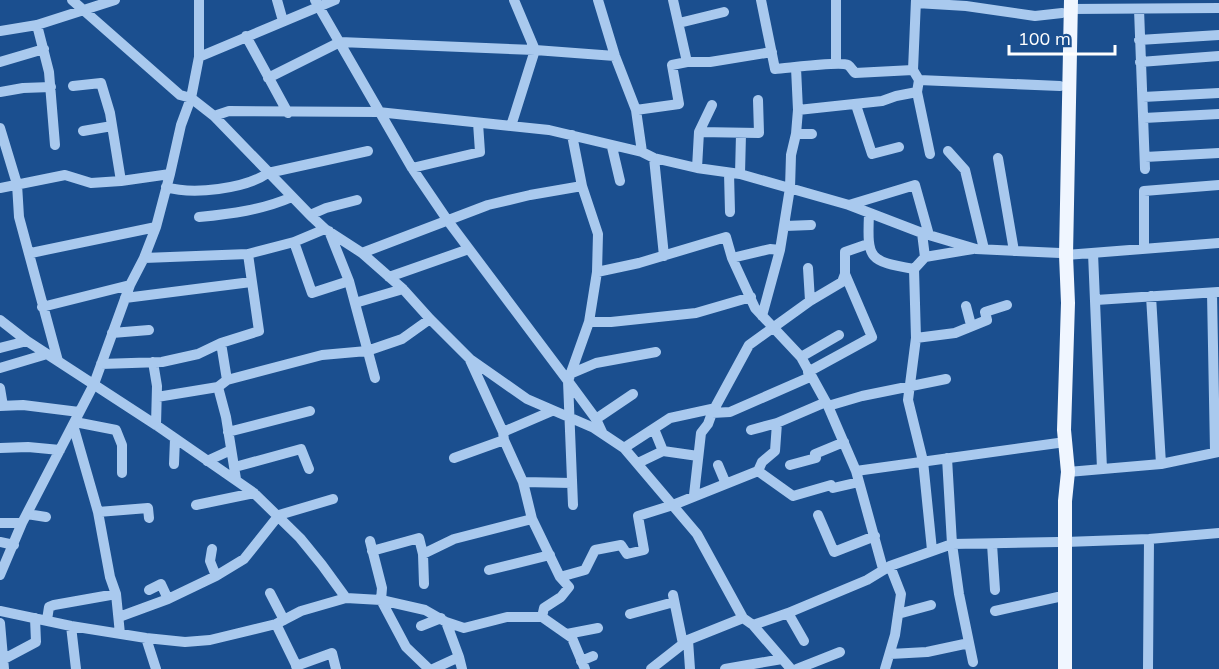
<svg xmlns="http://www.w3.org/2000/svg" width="1219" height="669" viewBox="0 0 1219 669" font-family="Mulish,sans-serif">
<rect width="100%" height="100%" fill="#1b4f8f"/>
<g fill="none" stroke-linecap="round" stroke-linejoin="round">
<path stroke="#a9c9ee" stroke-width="10" d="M72,0L180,95L191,98L214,116L310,215L325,229L362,253L403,289L430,319L470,359L527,399L594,428L624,448L697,534L743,618L753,625L791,669
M277,0L283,21
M315,0L412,168L448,221L568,381L573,505
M598,0L615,56L636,110L642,152
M673,0L687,62
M761,0L775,69C789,68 840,61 848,65C851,67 852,70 855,73L913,70
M836,0V63
M916,0L913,70L919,80L917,92L930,154
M916,3L966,6L1035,16L1062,13
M1071,9L1219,8
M1139,9L1145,169
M679,23L724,12
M37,25L49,72L55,145
M0,31L37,25L115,0
M246,36L288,113
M1139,40L1219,35
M199,57L335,0
M0,62L44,49
M1140,62L1219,56
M268,78L340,42L535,50L615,56
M919,80L1060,86
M73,86L101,83L110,113L121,181
M0,92L23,88L51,87
M1143,97L1219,93
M856,105L872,154L899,147
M636,110L679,104L672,65L687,62H710L772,52
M798,110L882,101L896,96L917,92
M214,116L229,111L378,112L549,130L642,152L654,158L697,168L740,174L849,205L922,233L976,249L1060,253
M1144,118L1219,114
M511,126L535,50L514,0
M0,128L17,184L19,217L58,361
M83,131L112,126
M699,132L759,133L758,100
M796,134H812
M572,135L582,186L598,234L597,272L589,322L568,381L596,419L603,434
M612,147L620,181
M948,151L965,170L984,249
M1145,157L1219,153
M654,158L664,256
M998,158L1014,251
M412,168L480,152L478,123
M697,168L699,132L712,105
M729,173L730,212
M740,174L741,134
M166,187C193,195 245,189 268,173L368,151
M0,188L65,175L91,183L121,181L170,174
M849,205L915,185L929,235
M869,214C867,260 869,261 914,269L925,257L973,249
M310,215L326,208L357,200
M199,217C231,214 262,210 292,197
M785,226L811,225
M329,231L349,281L375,378
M922,233L925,257
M294,242L312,293L349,281
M1144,249V191L1219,185
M31,253L156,227
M362,253L488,205L530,195L582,186
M1093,253L1102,469
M1066,255L1219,243
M144,258L248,254L294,242L325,229
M732,258L770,249L780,250
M808,268L810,301
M914,269L916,338L908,400L923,461L932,550
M597,272L639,263L726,237L732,258L755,308L801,357L828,406L856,471L883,569
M389,277L469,249
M1212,293L1215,452
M1151,296L1161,464
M125,298L251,282
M1096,300L1218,292
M355,303L403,289
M966,306L971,325
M42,307L130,285
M762,316L780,250L790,188L791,155L796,134L798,110L796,68
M0,320L27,341L156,425L254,493L300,538L322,565L346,598
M589,322H611L696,313L751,297
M112,333L149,330
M916,338L955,333L987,320L985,312L1007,305
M221,343L227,380
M0,348L27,341
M801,357L839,335
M470,360L503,432L504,440L523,482L532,519L560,577L569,587L561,597L544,608L542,617
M153,362L157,386L156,425
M101,364L162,362L198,354L221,343L259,331L248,254
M0,368L47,354
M808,372L872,337L845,274V252L868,244
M570,374L596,363L656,352
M218,387L226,417L236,479
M0,388L3,406
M157,397L218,387L227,380L322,355L367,351L402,339L430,319
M0,406L23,405L79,412
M828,406L862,396L946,379
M712,413L730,412L810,377
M596,419L633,394
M75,422L116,430L122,445V473
M73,425L98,512L110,577L116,594L120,634
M654,429L663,451L698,456
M751,430L777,423L826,402
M228,432L310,411
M503,432L552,411
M0,448L28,447L60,450
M624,448L670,418L716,408
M454,458L504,440
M947,458L952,544L959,594L973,662
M207,461L231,450
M638,463L663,451
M174,464L175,439
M718,465L726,484
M790,465L816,458L815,454L844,442
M235,467L301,449L309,469
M758,471L793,496L831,485L833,488L859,482
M856,471L1058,443
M1068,472L1161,464L1219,452
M523,482L572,483
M694,495L701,433L708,424L712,413L749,345L810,301L842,282L845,274
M196,505L254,493
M98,512L148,508L149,518
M27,514L46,517
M818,515L834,552L875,536
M0,523H22
M370,541L382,588L381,600L406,647L429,669
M0,542L14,545
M1065,542L1149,539L1219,533
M992,544L995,590
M212,549L210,561L216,576
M372,551L419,538L423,554
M489,570L550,555
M0,575L22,523L94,384L130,285L144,258L156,227L170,174L181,125L191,98L199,57V0
M560,577L585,570L595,550L621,545L627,554L644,550L638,516L673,505L758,471L762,462L775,451L777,423
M424,584L423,554L454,539L532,519
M149,590L161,584L168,599
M270,593L284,620
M673,595L683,644
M0,611L71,626L146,638L185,642L210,640L276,624L301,611L346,598L381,600L425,610L446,622L464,628L507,617H542L572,638L585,669
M995,611L1058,597
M788,613L804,641
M630,614L674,602
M898,614L931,605
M119,617L168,599L216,576L244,559L279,515L333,499
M47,620L49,607L54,605L116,594
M446,622L459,657
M0,623L4,669
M276,624L298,669
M753,625L788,613L867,580L890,566L952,544L1058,542
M71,626L76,669
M421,626L441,618
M567,634L598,628
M146,638L156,669
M688,640L690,669
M890,654L927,652L969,643
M4,659L36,642L35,618
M581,661L593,656
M296,666L332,653L336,669
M433,669L459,657L462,669
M651,669L688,640L743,618
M725,669L782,659
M797,669L840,652
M885,669L895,635L901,594L890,566
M1148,669L1149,539"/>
<path stroke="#f0f6ff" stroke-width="14" d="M1065,669V501L1068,472L1064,430L1068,303L1066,255L1071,0"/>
</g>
<path d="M1009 45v9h106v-9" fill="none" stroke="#ffffff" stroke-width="3"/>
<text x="1018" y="45" font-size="18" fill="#ffffff" stroke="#1b4f8f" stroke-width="4.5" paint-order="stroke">100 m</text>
</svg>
